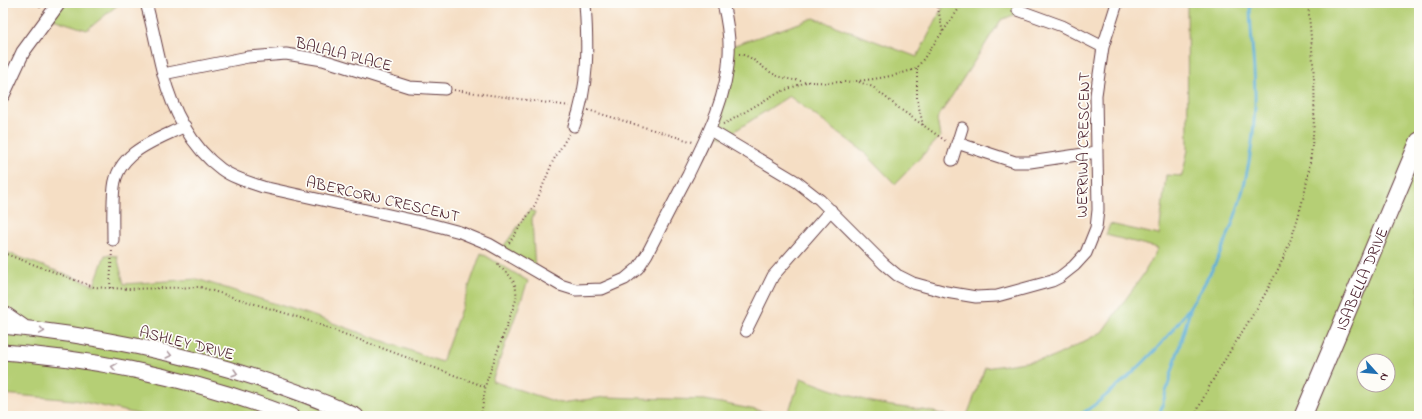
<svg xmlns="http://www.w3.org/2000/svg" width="1422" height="419" viewBox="0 0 1422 419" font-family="'Indie Flower',sans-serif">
<rect width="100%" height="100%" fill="#fdfcf7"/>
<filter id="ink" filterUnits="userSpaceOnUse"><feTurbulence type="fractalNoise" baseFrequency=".025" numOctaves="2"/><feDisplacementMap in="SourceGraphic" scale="8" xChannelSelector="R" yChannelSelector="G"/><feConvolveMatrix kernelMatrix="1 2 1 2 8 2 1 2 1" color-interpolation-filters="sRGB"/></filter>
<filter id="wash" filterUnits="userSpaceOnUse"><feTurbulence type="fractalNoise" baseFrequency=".012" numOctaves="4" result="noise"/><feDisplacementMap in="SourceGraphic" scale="16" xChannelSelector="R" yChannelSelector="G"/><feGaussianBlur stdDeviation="0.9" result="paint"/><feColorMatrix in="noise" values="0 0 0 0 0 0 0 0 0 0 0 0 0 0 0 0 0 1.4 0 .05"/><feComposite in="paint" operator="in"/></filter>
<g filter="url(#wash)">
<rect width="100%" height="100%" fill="#f5dec4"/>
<path fill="#b5cf74" stroke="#807750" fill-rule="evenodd" d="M60,3H120L87,30L47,17Z
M945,3H1026L1023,11L1001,20L937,119L940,137L895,184L863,151L789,96L724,138L710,130L729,47L814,18L917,57Z
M1187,3H1419V416H964L968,413L985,368L1052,358L1102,332L1143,275L1158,248L1106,235L1110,224L1159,235L1166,175L1182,176L1188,150ZM1364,361H1388V385H1364Z
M530,210L535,212L532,219L535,271L500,251Z
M3,251L94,285L105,255L117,256L124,284L197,279L308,314L442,362L481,253L528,281L492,381L560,403L606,397L705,400L787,416L801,378C827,388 854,398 881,404C903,409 926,408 948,416H147L74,400L3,394Z"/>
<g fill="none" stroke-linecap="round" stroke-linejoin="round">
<path stroke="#5baed7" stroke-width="3" d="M1078,416C1096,406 1112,390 1128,377C1207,306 1251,212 1255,106C1256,71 1250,37 1250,3
M1159,416L1190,310"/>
</g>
</g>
<g filter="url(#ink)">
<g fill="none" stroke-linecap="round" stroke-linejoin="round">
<defs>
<path id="minor" d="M146,3C153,27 157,51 163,74C172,109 191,147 221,169C233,178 248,182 263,187L430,224L460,232L489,244L560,285L576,290L602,289L625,279L638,268L647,254C661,227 674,201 688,175C707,136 727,98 729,54C730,37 727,20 723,3
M1018,10L1062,26L1103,47
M163,74L248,57L286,54L323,60L409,87L445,89
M574,126C589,87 588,45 585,3
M710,130L797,182L820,200L884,264L897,275L913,283L946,292L976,297L997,296L1052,281L1060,277L1074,266L1086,253L1096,228L1098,210L1096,95L1103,47L1117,3
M957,143L1015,162H1030L1097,152
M952,160L962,128
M113,240C113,222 112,204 114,187C118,151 157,140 185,126
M746,331L773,276L831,210"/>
<path id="tertiary" d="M3,95L23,52L59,3"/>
<path id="secondary" d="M3,313L23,327
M3,326C123,338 246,367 356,416
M3,352C101,359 200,381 291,416"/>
<g id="primary">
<path id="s1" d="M1303,416L1419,141"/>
</g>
</defs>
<use href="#minor" stroke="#643c42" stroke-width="13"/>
<use href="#tertiary" stroke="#643c42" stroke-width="15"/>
<use href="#secondary" stroke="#643c42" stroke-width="17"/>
<use href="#primary" stroke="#643c42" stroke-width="19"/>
<path stroke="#643c42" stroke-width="2" stroke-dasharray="1 3" stroke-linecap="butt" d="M937,3L943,33
M938,3L946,5L961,6
M40,8V3
M739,54C753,55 765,72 778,76C811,88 884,82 917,68L963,3
M917,69V99L923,125
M859,82L873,87L900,109L947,142
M454,90L570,106
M588,110L693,142
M723,124L730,121L775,94L806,82
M509,243L535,205L553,161L569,134
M3,253L94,287L128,289L200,287L304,319L486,387
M110,288L112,249
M481,416L486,383L516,300C518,283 511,275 498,266V261
M1195,416C1216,367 1249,326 1273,279C1299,231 1312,172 1314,118C1316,80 1311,41 1308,3"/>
<use href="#minor" stroke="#fff" stroke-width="11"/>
<use href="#tertiary" stroke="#fff" stroke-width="13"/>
<use href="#secondary" stroke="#fff" stroke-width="15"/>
<use href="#primary" stroke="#fff" stroke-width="17"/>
</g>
<defs><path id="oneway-chevron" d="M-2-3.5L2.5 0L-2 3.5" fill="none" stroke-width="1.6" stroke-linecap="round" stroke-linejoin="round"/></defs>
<g stroke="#ae9aa0">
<use href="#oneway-chevron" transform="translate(42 331) rotate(9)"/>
<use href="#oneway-chevron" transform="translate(169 355) rotate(14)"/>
<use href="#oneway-chevron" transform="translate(114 367) rotate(-170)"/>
<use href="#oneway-chevron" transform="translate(235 373) rotate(16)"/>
</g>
</g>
<g text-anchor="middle" stroke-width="3.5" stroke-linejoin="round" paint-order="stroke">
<g font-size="16" fill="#4a1f2b" stroke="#fdfcf7">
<text transform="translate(344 53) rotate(14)" y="6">BALALA PLACE</text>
<text transform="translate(1082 145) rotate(-89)" y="6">WERRIWA CRESCENT</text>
<text transform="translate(383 198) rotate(13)" y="6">ABERCORN CRESCENT</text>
<text dy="6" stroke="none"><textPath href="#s1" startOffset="149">ISABELLA DRIVE</textPath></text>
<text transform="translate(187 342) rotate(14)" y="6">ASHLEY DRIVE</text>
</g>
</g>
<rect width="1422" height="419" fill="none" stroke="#fdfcf7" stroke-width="16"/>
<g transform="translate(1376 373) rotate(117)"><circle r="19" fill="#fdfcf7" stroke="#b5a4a5"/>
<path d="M0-3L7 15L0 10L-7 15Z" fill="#1f6fb2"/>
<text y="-6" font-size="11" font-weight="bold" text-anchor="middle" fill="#4a1f2b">N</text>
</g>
</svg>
